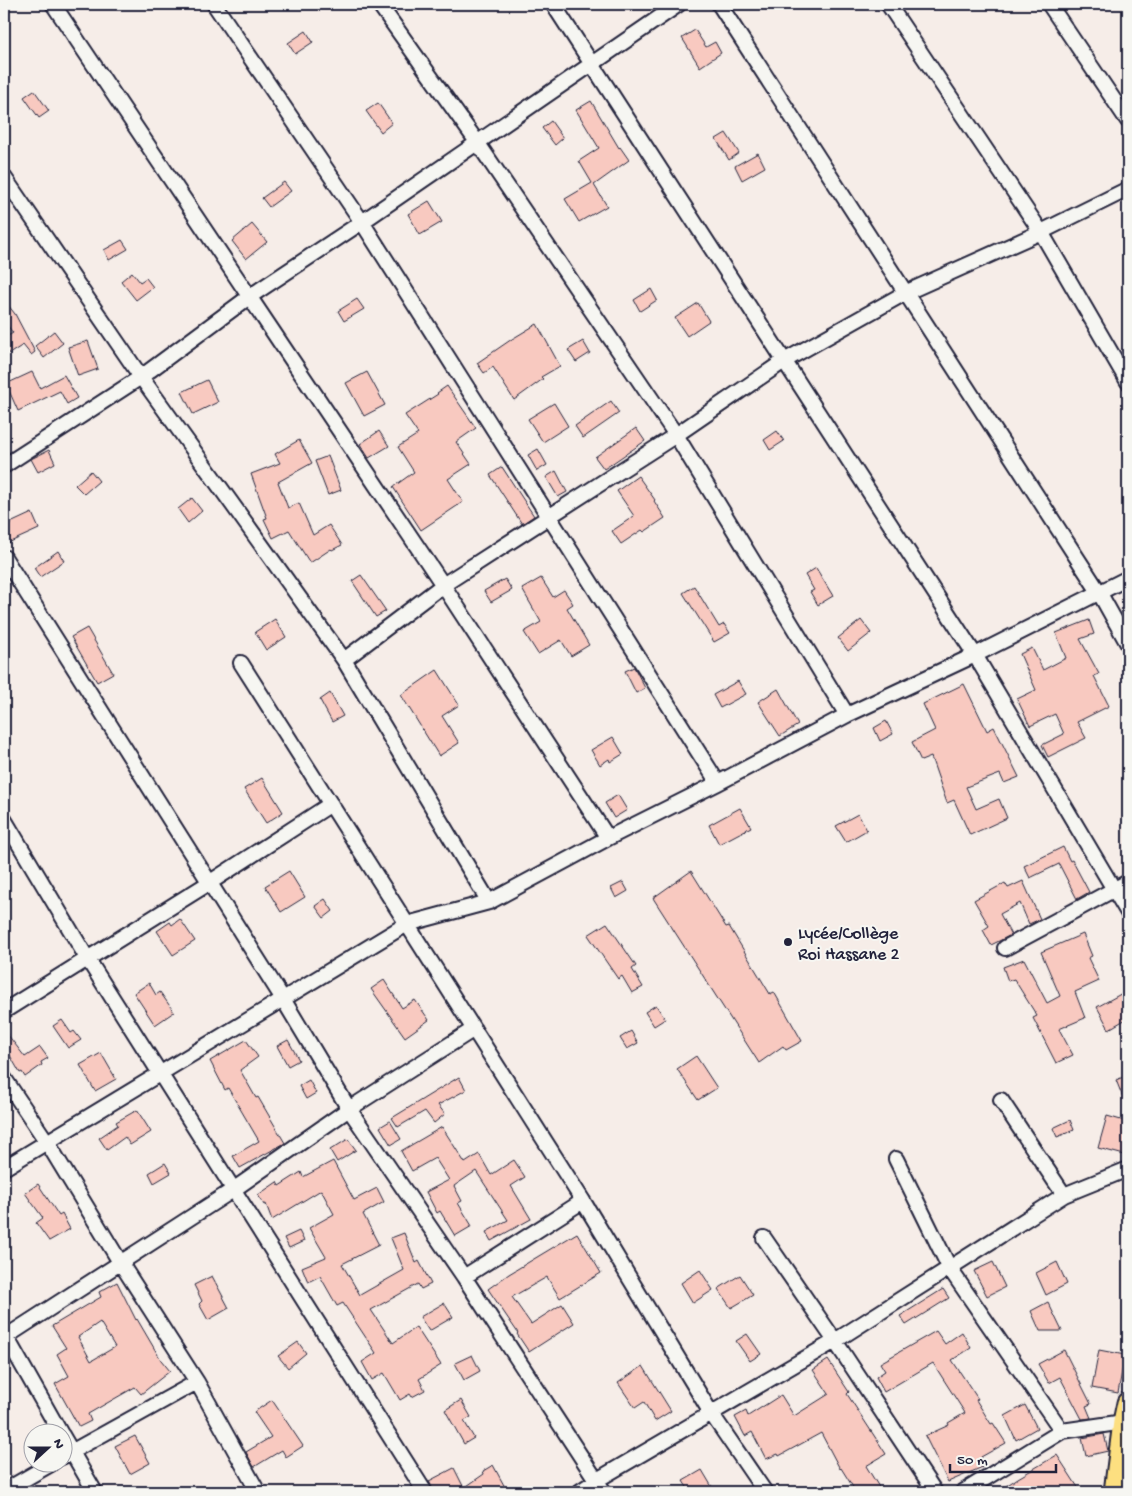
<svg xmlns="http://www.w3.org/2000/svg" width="1132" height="1496" viewBox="0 0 1132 1496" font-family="'Gochi Hand',sans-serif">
<rect width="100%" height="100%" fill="#f6ede8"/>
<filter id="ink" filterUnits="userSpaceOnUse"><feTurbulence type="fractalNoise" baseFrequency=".02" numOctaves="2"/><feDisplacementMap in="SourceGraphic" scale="10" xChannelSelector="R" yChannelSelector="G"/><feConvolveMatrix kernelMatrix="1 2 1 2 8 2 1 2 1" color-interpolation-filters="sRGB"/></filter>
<g filter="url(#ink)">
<path fill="#f8c9c0" stroke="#22223b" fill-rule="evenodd" d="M695,30L706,47L715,42L721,53L700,67L682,38Z
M306,31L313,42L295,54L288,43Z
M34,90L49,111L39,118L24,97Z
M591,101L619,148L620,147L629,160L594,185L607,206L579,222L565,199L592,183L579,161L599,148L576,110Z
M378,103L392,123L381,132L366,111Z
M551,121L563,138L555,145L542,128Z
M726,133L739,153L729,160L716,139Z
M758,153L765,167L742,180L735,166Z
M284,182L291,191L269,207L262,198Z
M429,201L442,222L420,235L408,214Z
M252,224L267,242L246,259L232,241Z
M122,240L128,249L109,260L104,250Z
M132,272L140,282L146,278L153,287L136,300L121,281Z
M651,289L657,300L640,311L634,300Z
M357,299L364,309L344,321L338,311Z
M4,300L15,314L35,352L31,355L23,345L9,354L4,345V338L13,333L4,321Z
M698,303L709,321L687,336L675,318Z
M537,324L560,366L541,377L543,379L514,400L493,367L484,373L477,363L512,339Z
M54,331L63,343L44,358L35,346Z
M88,341L98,369L78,376L68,347Z
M583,341L590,353L576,362L568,350Z
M32,372L40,388L64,375L77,398L67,404L60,391L18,411L6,384Z
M367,372L385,405L364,416L346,383Z
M207,380L218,402L193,414L182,392Z
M447,386L476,428L456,442L471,464L448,479L463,502L421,530L393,487L414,472L398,447L418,434L405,415L438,394L437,393Z
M611,401L619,413L583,438L575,426Z
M554,403L568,426L543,442L528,419Z
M636,428L645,441L604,469L595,457Z
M379,431L389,446L369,458L360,444Z
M777,431L784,441L770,450L764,440Z
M299,440L312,463L278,482L288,508L299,503L313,535L329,525L342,545L332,550L331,549L310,563L289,530L273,538L264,519L267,518L251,474L280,463L275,454Z
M538,449L547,465L537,471L528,455Z
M49,450L55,463L38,472L31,459Z
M328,456L341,490L328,495L315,461Z
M502,467L534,516L522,524L490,475Z
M91,471L99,481L84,494L75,485Z
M556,471L567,492L558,497L546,477Z
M638,476L655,500L654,501L665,518L644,532L642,530L621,544L612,531L634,516L617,491Z
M192,498L202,511L188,523L178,509Z
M32,513L39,529L8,543L4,534V526Z
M58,551L64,561L40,577L34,568Z
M816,568L833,596L818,605L810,592L814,590L805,575Z
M361,575L386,611L376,617L352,581Z
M541,578L553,597L564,590L573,604L567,608L589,645L571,656L561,640L538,654L524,632L541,622L522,589Z
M505,579L512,590L491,602L484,591Z
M694,586L719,627L724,624L730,633L714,642L683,593Z
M275,619L286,637L266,650L255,632Z
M861,620L871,633L848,651L838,638Z
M1089,620L1094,634L1080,639L1099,674L1094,676L1109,706L1077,722L1086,738L1048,757L1042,745L1064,734L1055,714L1030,726L1017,699L1036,690L1020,654L1032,648L1043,670L1066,658L1056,633Z
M87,628L113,673L97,682L71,637Z
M634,667L645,688L636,693L625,671Z
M437,670L459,705L442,716L459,743L439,756L401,695Z
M738,681L746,694L720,708L713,695Z
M964,684L987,731L994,727L1019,777L1004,783L1000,774L966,787L976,809L999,799L1007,818L970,835L954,800L947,803L931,757L921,761L912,742L935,730L923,704Z
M778,689L798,725L780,736L758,702Z
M330,693L343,716L332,722L320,700Z
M886,721L893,734L880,741L874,728Z
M613,737L623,754L610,762L609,759L600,765L591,750Z
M262,778L283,812L266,823L244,789Z
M618,795L627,810L614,818L605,803Z
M740,808L751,827L719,844L709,825Z
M858,814L867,830L846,842L836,826Z
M1063,847L1070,861L1072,860L1089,892L1077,899L1059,864L1030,878L1024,866Z
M289,871L305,897L281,912L265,886Z
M691,871L726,927L729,926L770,994L774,992L802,1041L786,1050L783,1046L759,1063L653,898Z
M1023,881L1040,919L1029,924L1020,903L1000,914L1011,935L991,945L983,930L989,926L974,900L1005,883L1008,888Z
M623,882L628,891L616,898L611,888Z
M325,899L333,911L324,918L315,906Z
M180,919L195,941L173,955L157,931L170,922L172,925Z
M607,923L636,966L632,969L643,987L632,993L622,976L618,979L588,935Z
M1083,934L1092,956L1088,958L1099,981L1075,992L1085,1018L1059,1029L1073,1055L1056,1063L1033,1018L1037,1016L1014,979L1008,981L1003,967L1024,959L1047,1003L1060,996L1041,952Z
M384,980L402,1008L415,1000L429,1020L405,1037L371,989Z
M149,983L156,995L160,992L174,1012L155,1025L134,993Z
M1128,990V1018L1109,1029L1097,1007Z
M656,1005L665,1019L654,1026L645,1012Z
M62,1020L71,1033L74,1031L81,1040L68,1048L53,1026Z
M4,1030L25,1057L40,1047L48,1058L41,1062L42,1065L25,1077L22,1072L20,1073L4,1045Z
M631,1031L638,1043L627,1049L620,1038Z
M246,1040L258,1057L240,1070L256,1098L258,1097L285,1143L240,1168L233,1156L259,1141L228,1088L225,1090L210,1061Z
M288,1040L299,1060L288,1066L277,1046Z
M101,1053L116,1079L95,1091L80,1065Z
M696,1056L717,1088L698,1100L677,1069Z
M1128,1075V1110L1116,1080Z
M459,1077L466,1090L438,1105L445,1114L434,1123L425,1111L398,1127L392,1118Z
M309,1080L316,1093L306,1099L299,1086Z
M137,1110L151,1132L130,1145L125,1137L107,1150L99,1138L118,1125L116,1122Z
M1107,1116L1128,1122V1156L1098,1148Z
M1070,1120L1074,1130L1057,1137L1053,1128Z
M390,1121L401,1139L391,1145L380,1127Z
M442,1127L465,1163L479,1154L491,1175L514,1160L525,1177L511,1186L531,1219L491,1241L486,1232L508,1220L476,1171L454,1186L462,1201L458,1203L472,1226L455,1236L440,1211L437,1213L426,1192L449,1180L435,1158L412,1171L401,1151Z
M348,1139L356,1150L337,1162L330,1150Z
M333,1161L354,1200L377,1188L384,1202L363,1214L379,1245L342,1264L360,1295L404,1270L391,1238L404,1233L416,1263L419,1261L431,1284L421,1289L418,1284L371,1310L393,1343L416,1327L441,1365L419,1379L425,1390L412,1397L410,1394L400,1400L384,1373L372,1380L362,1362L376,1353L343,1303L337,1306L320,1276L308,1282L302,1267L326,1257L309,1228L334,1214L321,1190L272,1220L266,1204L264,1205L258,1195L277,1182L279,1186L301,1172L303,1177Z
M165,1163L171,1173L154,1183L149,1173Z
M38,1184L59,1216L62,1214L70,1229L49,1241L36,1223L43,1218L25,1193Z
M299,1231L304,1241L289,1248L284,1238Z
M577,1233L601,1273L560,1298L547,1277L512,1297L531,1324L562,1304L574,1323L529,1352L517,1334L518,1333L488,1289L509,1274Z
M993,1262L1005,1287L987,1296L974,1271Z
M1057,1262L1067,1284L1046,1295L1036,1273Z
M700,1270L713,1290L693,1303L681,1283Z
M740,1275L753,1295L731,1308L718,1289Z
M212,1276L229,1308L208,1320L199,1304L202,1301L194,1285Z
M117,1282L136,1320L137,1319L161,1360L170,1371L141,1394L135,1387L88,1414L91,1421L79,1427L55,1384L69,1376L57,1354L66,1348L52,1326L101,1297L99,1292ZM100,1322L115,1347L91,1361L78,1337Z
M943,1289L949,1298L906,1325L900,1316Z
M1048,1302L1062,1331H1040L1031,1311Z
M444,1303L453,1317L429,1331L420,1317Z
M936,1331L945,1344L962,1332L971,1348L952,1360L978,1399L976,1400L991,1424L993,1423L1006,1443L981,1457L985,1466L948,1482L925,1436L949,1425L948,1423L965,1413L933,1363L884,1392L876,1377L885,1371L880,1363Z
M747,1334L761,1354L750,1361L736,1341Z
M298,1342L306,1353L288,1368L278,1356Z
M1064,1350L1091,1404L1086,1406L1091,1418L1082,1419L1060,1377L1049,1383L1038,1364Z
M1099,1350L1125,1355L1118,1393L1092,1388Z
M472,1355L480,1371L464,1380L455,1363Z
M828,1360L849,1392L847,1394L886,1454L866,1466L882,1492H856L841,1468L840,1469L821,1433L779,1456L778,1454L766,1459L752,1432L745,1436L735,1417L746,1411L748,1416L781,1395L794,1416L829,1394L813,1370Z
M643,1366L671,1411L655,1421L644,1402L635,1408L618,1383Z
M272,1400L303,1446L286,1457L282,1450L254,1467L246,1452L271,1437L254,1412Z
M461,1400L471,1417L464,1421L474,1438L464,1444L445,1410Z
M1025,1405L1037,1428L1016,1440L1005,1416Z
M1104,1434L1108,1451L1086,1456L1082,1438Z
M135,1436L150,1463L130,1474L115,1446Z
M1057,1455L1081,1492H997L1018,1478Z
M493,1465L506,1489L500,1492H434L429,1481L454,1468L464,1488L484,1474L483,1471Z
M702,1470L715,1492H690L683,1481Z"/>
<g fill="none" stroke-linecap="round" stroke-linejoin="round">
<defs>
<path id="minor" d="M53,4L443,585L608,838
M214,4L362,222L718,783
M379,4L477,142L676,435L847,715
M553,4L975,655L1128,913
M719,4L1099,592L1128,644
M888,4L1041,232L1128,382
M1049,4L1128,121
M4,177L141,377L344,660L489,902
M4,466L141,377L249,297L362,222L679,4
M4,557L283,999L349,1109L464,1277L604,1492
M344,660L443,585L676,435L784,361L905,293L1041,232L1128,189
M241,663L583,1201L711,1413L765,1492
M4,819L87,958L425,1492
M1005,948L1128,882
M4,1011L209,883L331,804
M4,1078L47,1142L120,1262L197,1382L258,1492
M1001,1100L1064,1195
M896,1159L950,1269L1062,1431
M4,1168L407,924L489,902L608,838L718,783L847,715L975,655L1128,578
M764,1238L835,1341L935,1492
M464,1277L583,1201
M4,1333L61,1434
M4,1338L233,1190L349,1109L474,1029
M62,1435L95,1492
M62,1457L197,1382
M4,1491L51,1464
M579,1492L597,1480L835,1341L1064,1195L1128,1169
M963,1492L1062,1431L1124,1422"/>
<path id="primary" d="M1115,1492L1124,1422L1128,1403"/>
</defs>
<use href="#minor" stroke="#22223b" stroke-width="18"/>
<use href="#primary" stroke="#22223b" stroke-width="25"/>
<use href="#minor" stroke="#f6f6f2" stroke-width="14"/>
<use href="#primary" stroke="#fddf80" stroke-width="21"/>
</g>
</g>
<circle fill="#22223b" stroke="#f6f6f2" stroke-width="2" cx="788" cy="942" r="5"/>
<g text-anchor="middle" stroke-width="4" stroke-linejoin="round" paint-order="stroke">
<g font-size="18" fill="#22223b" stroke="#f6f6f2" text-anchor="start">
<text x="798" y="938">Lycée/Collège<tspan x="798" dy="21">Roi Hassane 2</tspan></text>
</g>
</g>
<rect width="1132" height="1496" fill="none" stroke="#f6f6f2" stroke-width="20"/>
<rect x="10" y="10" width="1112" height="1476" fill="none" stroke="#22223b" stroke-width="2" filter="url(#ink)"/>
<g transform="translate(48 1448) rotate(69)"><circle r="24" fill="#f6f6f2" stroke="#a1a1a9"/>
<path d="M0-4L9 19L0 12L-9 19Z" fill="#22223b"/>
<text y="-8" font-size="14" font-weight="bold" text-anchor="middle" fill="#22223b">N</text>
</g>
<path d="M950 1464v8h106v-8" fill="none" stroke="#22223b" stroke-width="2.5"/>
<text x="957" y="1464" font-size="15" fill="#22223b" stroke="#f6f6f2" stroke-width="4" paint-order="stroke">50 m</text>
</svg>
